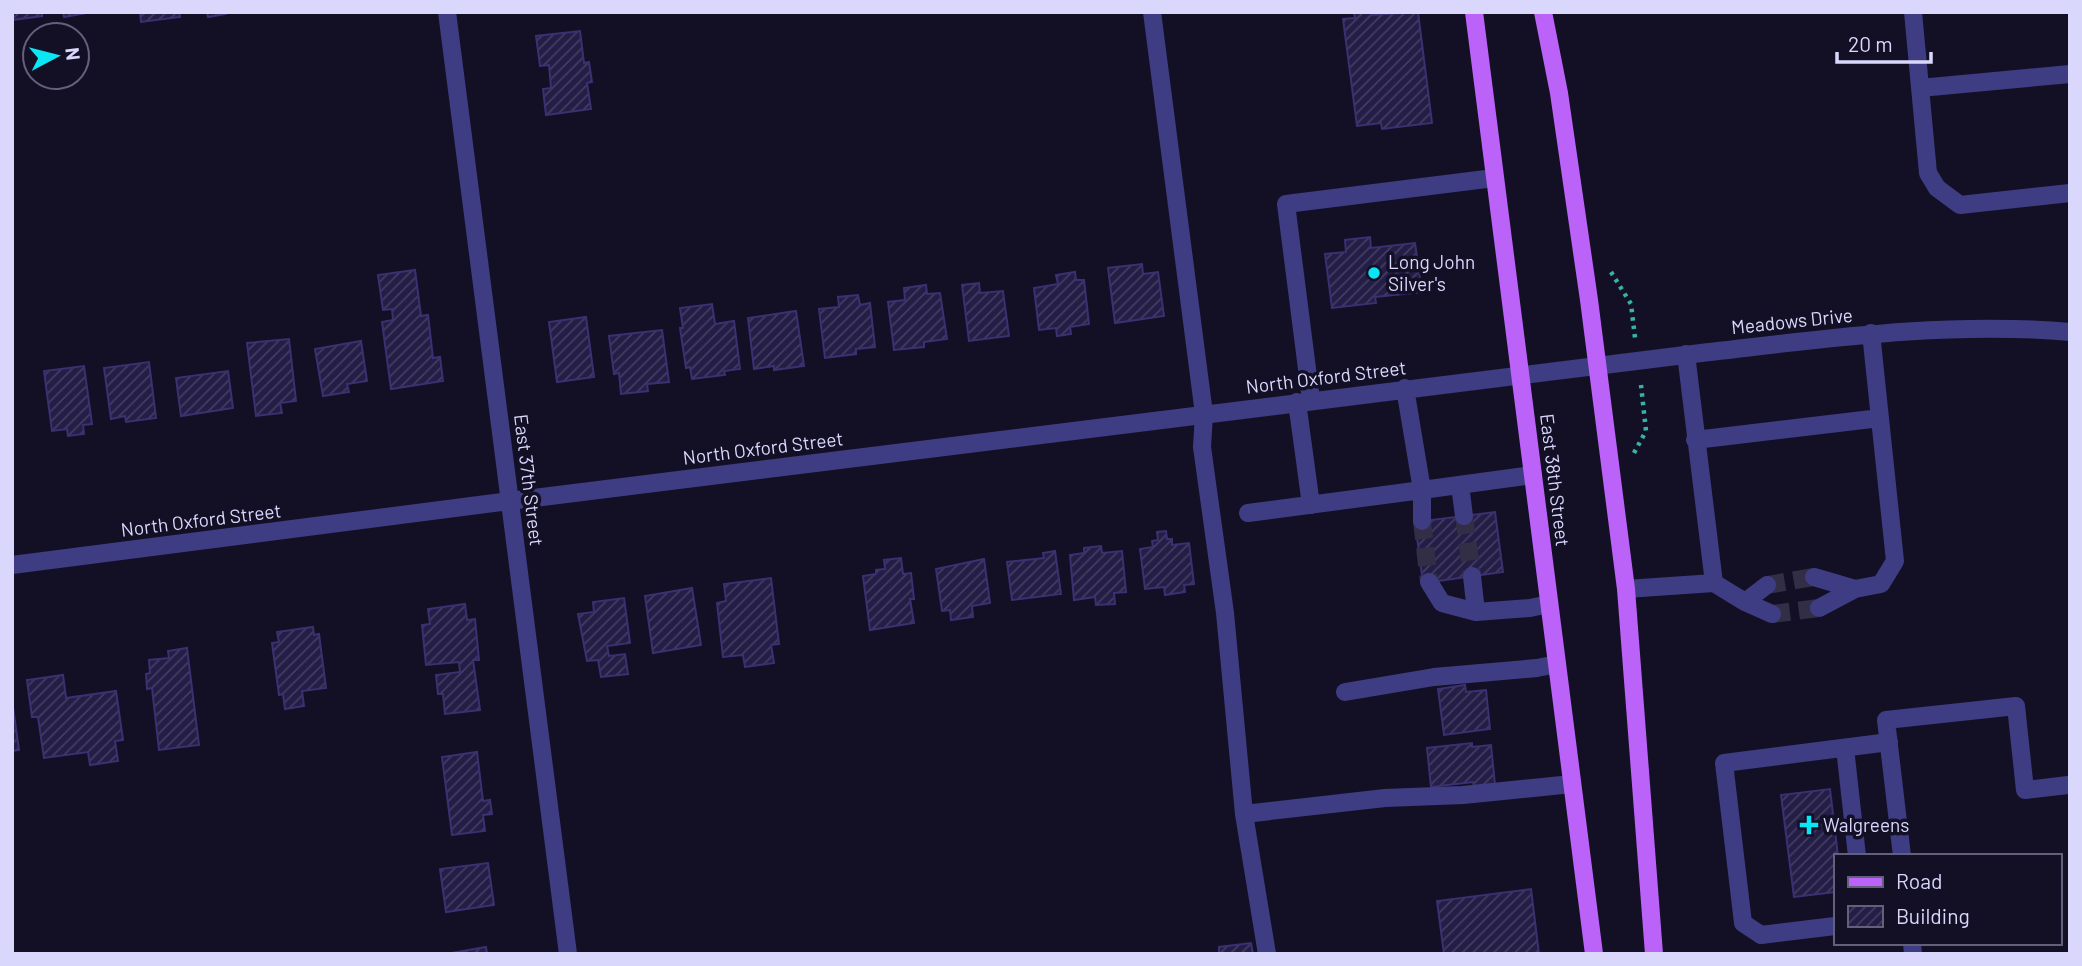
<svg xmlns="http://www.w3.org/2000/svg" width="2082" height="966" viewBox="0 0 2082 966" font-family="Barlow,sans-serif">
<defs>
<pattern id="building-hatch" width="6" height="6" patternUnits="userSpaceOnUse" patternTransform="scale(1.75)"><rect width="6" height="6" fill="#241d46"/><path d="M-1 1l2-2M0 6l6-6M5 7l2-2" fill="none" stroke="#433d62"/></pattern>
</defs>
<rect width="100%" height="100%" fill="#131026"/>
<path fill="url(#building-hatch)" stroke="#3b3071" stroke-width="2" d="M12,12H42V16L12,20Z
M63,12H92L64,17Z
M140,12H179L180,17L141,22Z
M207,12H226V14L208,17Z
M1354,12H1371V15L1418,12L1432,123L1382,129L1381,123L1357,126L1343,19L1355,18Z
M580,31L584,63L589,62L592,82L587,83L591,109L546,115L543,89L551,88L549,65L540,66L536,36Z
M1370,237L1371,248L1415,243L1422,292L1375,297L1376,303L1332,308L1325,254L1346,252L1345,240Z
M1142,264L1143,274L1158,272L1164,316L1115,323L1108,268Z
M415,270L421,316L428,315L433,358L440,357L443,381L391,389L382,322L393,320L392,309L383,310L378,275Z
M1075,272L1076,280H1084L1089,324L1070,327L1071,334L1057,336L1056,328L1039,330L1034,288L1058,284L1056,275Z
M979,283L980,293L1003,291L1009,336L969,341L962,285Z
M926,285L927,294L940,293L947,339L924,342V347L894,350L888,302L905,300L904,288Z
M858,295L860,305L870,303L875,347L856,349V354L825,358L819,309L839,307L838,297Z
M712,304L715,324L734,321L740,369L724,371L725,375L692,379L690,367L686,368L680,328H683L680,308Z
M796,311L804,366L774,370V366L754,369L748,318Z
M586,317L594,377L557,382L549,322Z
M662,330L669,382L647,384L648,391L621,394L619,373L614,374L609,336Z
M289,339L296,401L280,403L282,413L256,416L247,343Z
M361,341L367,381L347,384L349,392L323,396L315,349Z
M149,362L156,418L126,422L125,416L111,419L104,368Z
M84,366L92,424L83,425L84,434L68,436L67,429L52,431L44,371Z
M228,371L233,408L181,416L176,378Z
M1495,512L1503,572L1423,583L1415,522Z
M1166,531L1167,539H1172V545L1189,543L1194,584L1184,585L1185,592L1165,595L1164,587L1145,589L1140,549L1153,547L1152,541L1158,540L1157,532Z
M1101,546L1102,553L1122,551L1126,592L1114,593L1115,604L1096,605L1095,597L1074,600L1070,555L1084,553V548Z
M1055,551L1061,594L1012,600L1007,562L1044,558L1043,553Z
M901,558L903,574L911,573L914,599H910L914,623L870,630L863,576L876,574V570L885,569L884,560Z
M984,559L990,603L972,606L973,617L951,620L950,610L942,611L936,569Z
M771,578L779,644L771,645L774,663L745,667L743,655L723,657L717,603L726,601L724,584Z
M692,588L701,645L653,653L645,596Z
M624,598L630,643L607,646L609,656L625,654L628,674L601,677L598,660L587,661L578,614L594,612L593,602Z
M465,604L467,620L475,619L479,660H473L480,710L445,714L443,694H438L436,675L460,672L459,662L426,665L422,625L430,624L428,609Z
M313,627L314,635L319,634L326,688L302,691L304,706L285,709L283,694L279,695L272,643L279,642L277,632Z
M187,648L199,745L159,750L152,688L147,689L146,674L150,673L149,660L169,658L168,651Z
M63,675L66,698L116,691L123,740L115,741L118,761L90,765L88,752L44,758L38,717H32L27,680Z
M1465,685L1466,692L1486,690L1490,729L1444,735L1438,689Z
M12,700L19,750L12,751Z
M1472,743V747L1491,745L1495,785L1474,787L1473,782L1431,787L1427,748Z
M477,752L483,801L490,800L492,814L483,815L485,831L452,835L442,757Z
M1830,789L1838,856H1835V892L1794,897L1781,795Z
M488,863L494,905L446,912L440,869Z
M1531,889L1539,954H1444L1437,901Z
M1251,943L1253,954H1219V947Z
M486,947L487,954H451V953Z"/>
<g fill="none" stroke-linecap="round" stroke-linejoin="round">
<path stroke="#312e46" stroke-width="18" stroke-dasharray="18 9" stroke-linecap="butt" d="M1464,516L1472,576
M1422,521L1429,582
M1767,585L1814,577
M1772,614L1819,608"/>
<path stroke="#35b3a7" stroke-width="4.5" stroke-dasharray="3.5 5" stroke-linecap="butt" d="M1611,272L1631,304L1635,338
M1634,453L1646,431L1641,385"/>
<path stroke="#3e3d83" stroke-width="18" d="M447,12L568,954
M1152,12L1204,414L1202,447L1225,613L1244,814L1267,954
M1913,12L1928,173L1937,188L1960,205L2070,193
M1920,88L2070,74
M1686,354L1714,583
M1405,388L1422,490L1533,475
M1311,400L1286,204L1494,178
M1297,402L1311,505
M1695,440L1880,418
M1460,485L1464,516
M1248,513L1422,490V521
M12,565L510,501L1701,353C1824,339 1946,321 2070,332
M1472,576L1476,612
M1814,577L1855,589
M1429,582L1442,603L1476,612L1530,608L1549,604
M1626,589L1714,583L1745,602L1772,614
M1745,602L1767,585
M1819,608L1855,589L1881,584L1895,561L1871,333
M1345,692L1434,677L1537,668L1557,664
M1845,748L1857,856
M1244,814L1385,798L1463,795L1572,784
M1902,856L1886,720L2016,706L2025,790L2068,785
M1835,926L1761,935L1743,923L1724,763L1889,742
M1912,943L1913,954"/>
<path stroke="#bb63f8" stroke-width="18" d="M1474,12L1594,954
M1543,12L1559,93L1589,300L1626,589L1654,954"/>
</g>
<g fill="#0be6f5" stroke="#131026" stroke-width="2.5">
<circle cx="1374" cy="273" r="7"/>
<path d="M1805.5 814.5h7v7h7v7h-7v7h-7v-7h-7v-7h7z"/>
</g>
<g text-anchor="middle" stroke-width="7" stroke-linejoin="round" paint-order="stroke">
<g font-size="19" fill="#dad7fd" stroke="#131026" text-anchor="start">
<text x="1388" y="269">Long John<tspan x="1388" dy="22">Silver's</tspan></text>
<text x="1823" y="832">Walgreens</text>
</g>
<g font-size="19" fill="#dad7fd" stroke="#131026">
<text transform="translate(1792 321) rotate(-6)" y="7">Meadows Drive</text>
<text transform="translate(1326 377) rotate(-7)" y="7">North Oxford Street</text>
<text transform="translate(763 448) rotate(-7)" y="7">North Oxford Street</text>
<text transform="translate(529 480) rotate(83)" y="7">East 37th Street</text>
<text transform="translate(1555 480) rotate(83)" y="7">East 38th Street</text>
<text transform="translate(201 520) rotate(-7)" y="7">North Oxford Street</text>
</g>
</g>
<rect width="2082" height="966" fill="none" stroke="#dad7fd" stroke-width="28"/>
<rect x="1834" y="854" width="228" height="91" fill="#131026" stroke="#63607c" stroke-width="2"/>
<rect x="1848" y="877" width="35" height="10" fill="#bb63f8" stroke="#63607c" stroke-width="2"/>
<text x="1896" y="889" font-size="21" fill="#dad7fd">Road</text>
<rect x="1848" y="906" width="35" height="21" fill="url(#building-hatch)" stroke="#63607c" stroke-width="2"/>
<text x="1896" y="924" font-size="21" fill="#dad7fd">Building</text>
<g transform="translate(56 56) rotate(83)"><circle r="33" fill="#131026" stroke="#63607c" stroke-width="2"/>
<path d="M0-5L12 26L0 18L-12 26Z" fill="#0be6f5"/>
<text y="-10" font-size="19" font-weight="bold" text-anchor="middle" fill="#dad7fd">N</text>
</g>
<path d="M1837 52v10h94v-10" fill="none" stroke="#dad7fd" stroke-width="3.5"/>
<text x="1848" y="52" font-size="21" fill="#dad7fd" stroke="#131026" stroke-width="5" paint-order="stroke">20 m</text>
</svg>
